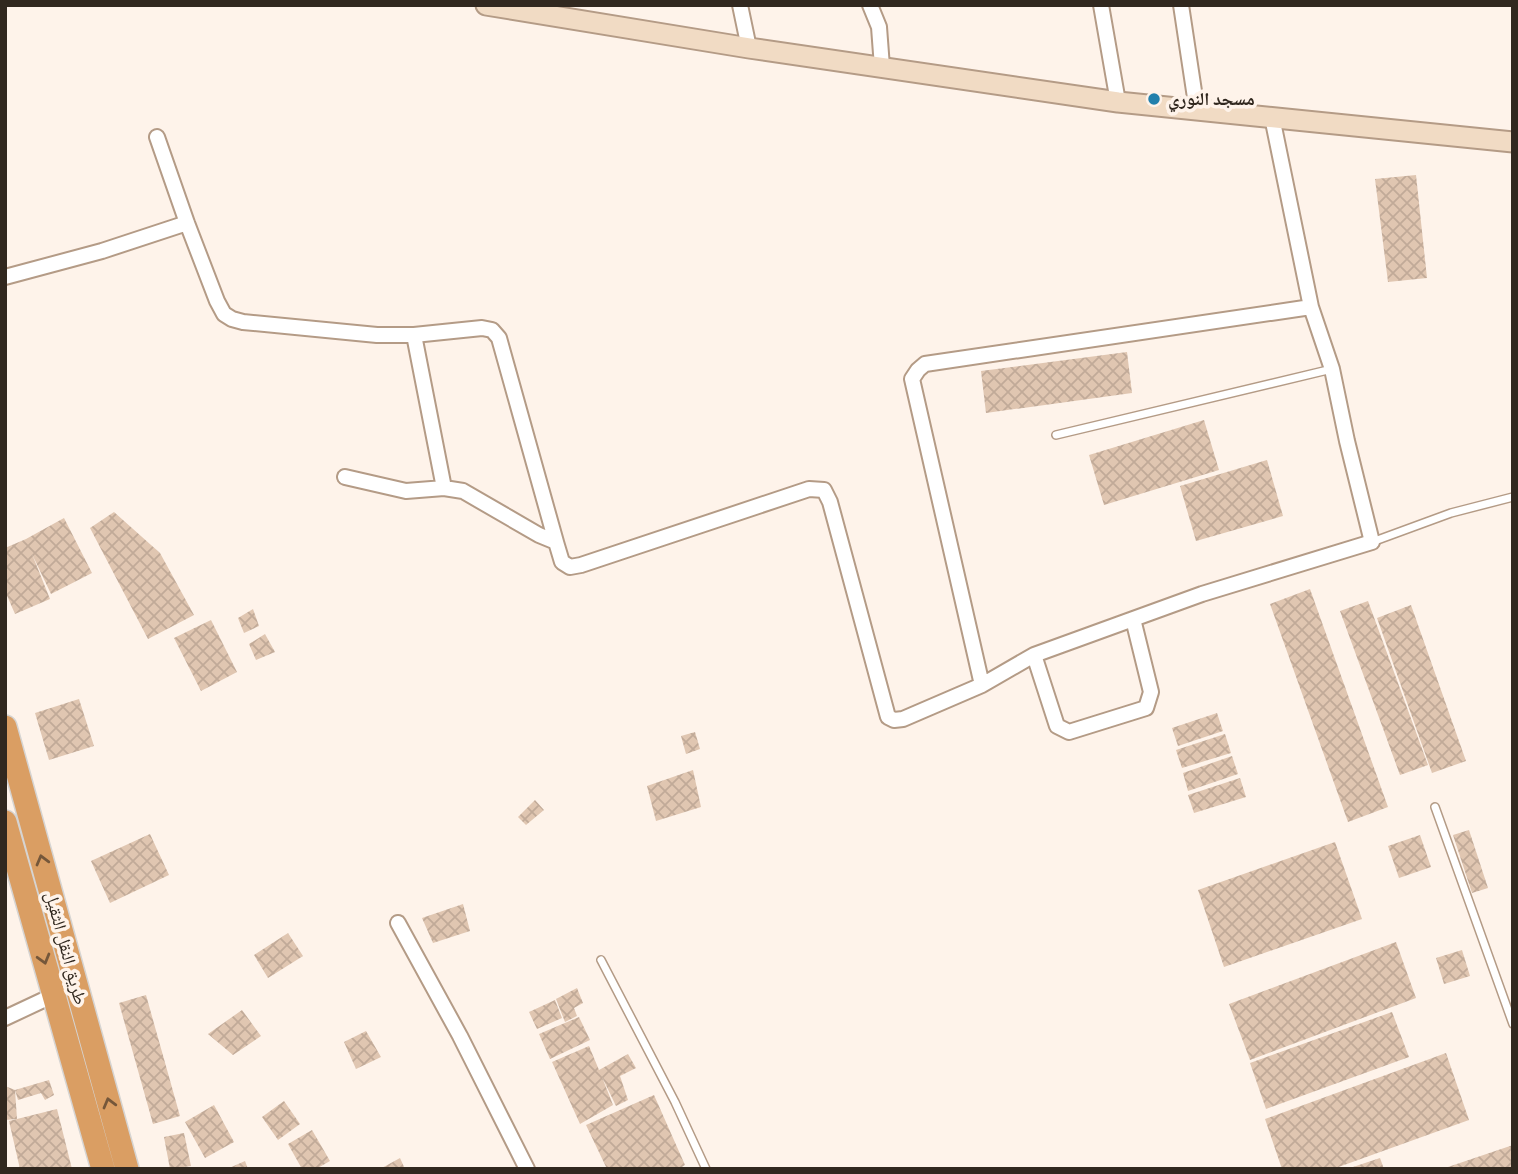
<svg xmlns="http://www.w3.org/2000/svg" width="1518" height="1174" viewBox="0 0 1518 1174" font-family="Poppins,'Noto Naskh Arabic',sans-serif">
<defs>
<pattern id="building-cross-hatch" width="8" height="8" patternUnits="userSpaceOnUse" patternTransform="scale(1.75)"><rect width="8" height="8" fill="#e0c6b1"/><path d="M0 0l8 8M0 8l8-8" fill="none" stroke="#c1aa98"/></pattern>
</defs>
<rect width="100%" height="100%" fill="#fef3ea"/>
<path fill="url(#building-cross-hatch)" d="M1416,175L1427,278L1388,282L1375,179Z
M1127,352L1132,393L986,413L981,371Z
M1204,420L1219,470L1104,505L1089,455Z
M1267,460L1283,516L1196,541L1180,486Z
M114,512L160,553L194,615L148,639L90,528Z
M64,518L92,573L51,594L32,554L50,599L15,614L5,591V548L26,539Z
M1310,589L1388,807L1348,822L1270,604Z
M1368,601L1428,765L1400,775L1340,611Z
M1411,605L1466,761L1432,773L1377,618Z
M253,609L259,626L244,633L238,618Z
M211,620L237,672L201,691L174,638Z
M265,634L275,652L256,660L249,644Z
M79,699L94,746L49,760L35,713Z
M1217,713L1223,731L1178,746L1172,728Z
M695,732L700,749L686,754L681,736Z
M1225,734L1231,753L1182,768L1176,750Z
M1232,756L1238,774L1188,791L1183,773Z
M693,770L701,807L656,821L647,786Z
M1240,778L1246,797L1194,813L1188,795Z
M535,800L544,810L526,825L518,817Z
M1469,830L1488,888L1472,893L1453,835Z
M150,834L169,875L110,903L91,861Z
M1420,835L1431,867L1399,878L1388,846Z
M1335,842L1362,919L1224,967L1198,890Z
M463,904L470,931L433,943L422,918Z
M288,933L303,956L268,978L254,955Z
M1396,942L1416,998L1250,1060L1229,1004Z
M1462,950L1470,976L1444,984L1436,958Z
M577,988L583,1003L574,1008L577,1016L565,1022L556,999Z
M146,995L180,1116L153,1124L119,1003Z
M555,1000L562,1018L537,1029L529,1012Z
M242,1010L261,1036L233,1055L208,1034Z
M1392,1012L1409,1057L1266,1109L1250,1063Z
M579,1017L590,1040L550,1059L539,1034Z
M366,1031L381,1057L356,1069L344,1042Z
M589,1046L599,1070L628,1054L636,1068L620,1076L628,1100L616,1106L602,1077L613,1105L580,1124L552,1062Z
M1446,1053L1469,1120L1333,1169H1282L1265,1119Z
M49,1080L54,1095L45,1100L41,1093L18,1100L15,1090Z
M5,1086L15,1090L17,1119L5,1120Z
M654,1095L685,1165L679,1169H607L586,1125Z
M284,1101L300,1124L278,1140L262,1117Z
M214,1105L234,1142L205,1158L185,1122Z
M57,1109L72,1169H20L9,1121Z
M312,1130L330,1161L316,1169H302L288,1144Z
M184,1133L191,1166L170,1169L164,1137Z
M1513,1145V1169H1445V1168Z
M400,1158L405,1169H380Z
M1380,1158L1384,1169H1350V1168Z
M245,1161L248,1169H227Z"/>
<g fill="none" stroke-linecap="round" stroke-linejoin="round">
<defs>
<path id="service" d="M1056,435L1332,369
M1372,542L1451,513L1513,497
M1435,807L1513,1024
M601,960L675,1102L706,1169"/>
<path id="minor" d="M740,5L749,48
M870,5L879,27L882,67
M1101,5L1118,102
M1181,5L1197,111
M157,137L187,223L217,301L224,314L232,319L243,322L377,335H414L482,328L492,330L499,338L556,542L539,535L463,491L444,488L406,491L345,477
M5,277L102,251L187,223
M414,335L444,488
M556,542L562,562L570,567L581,565L809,489L824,490L830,502L888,717L894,720L903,719L982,685L912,379L918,370L925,364L1311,307
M1133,619L1151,692L1146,708L1069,732L1057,726L1034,655L1202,594L1372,542L1347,441L1332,369L1311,307L1272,117
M982,685L1034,655
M398,923L460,1036L527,1169
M5,1018L54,995"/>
<path id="secondary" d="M486,5L749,48L1118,102L1513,142"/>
<path id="trunk" d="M5,727L127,1169
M5,822L103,1169"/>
</defs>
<use href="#service" stroke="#b49b86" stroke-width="10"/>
<use href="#minor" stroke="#b49b86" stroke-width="18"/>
<use href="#secondary" stroke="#b49b86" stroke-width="23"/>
<use href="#trunk" stroke="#d6d4d2" stroke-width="26"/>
<use href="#service" stroke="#fff" stroke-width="7"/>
<use href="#minor" stroke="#fff" stroke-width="14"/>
<use href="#secondary" stroke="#f1dbc4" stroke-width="19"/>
<use href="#trunk" stroke="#da9e63" stroke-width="23"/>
</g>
<defs><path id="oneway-chevron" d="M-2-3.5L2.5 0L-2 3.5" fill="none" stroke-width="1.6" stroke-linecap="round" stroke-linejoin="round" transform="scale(1.75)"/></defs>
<g stroke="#75573a">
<use href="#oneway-chevron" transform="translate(42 860) rotate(-105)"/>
<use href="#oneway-chevron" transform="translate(44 959) rotate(74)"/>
<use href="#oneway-chevron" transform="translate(109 1103) rotate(-105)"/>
</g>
<circle fill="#2280ac" stroke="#fef3ea" stroke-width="2.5" cx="1154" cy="99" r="7"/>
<g text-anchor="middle" stroke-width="7" stroke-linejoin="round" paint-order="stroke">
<g font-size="18" font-weight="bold" fill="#31281f" stroke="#fef3ea" text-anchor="start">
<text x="1168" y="105">مسجد النوري</text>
</g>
<g font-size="18" fill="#31281f" stroke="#fef3ea">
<text transform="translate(66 948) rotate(75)" y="6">طريق النقل الثقيل</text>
</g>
</g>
<rect width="1518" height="1174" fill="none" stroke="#31281f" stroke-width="14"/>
</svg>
